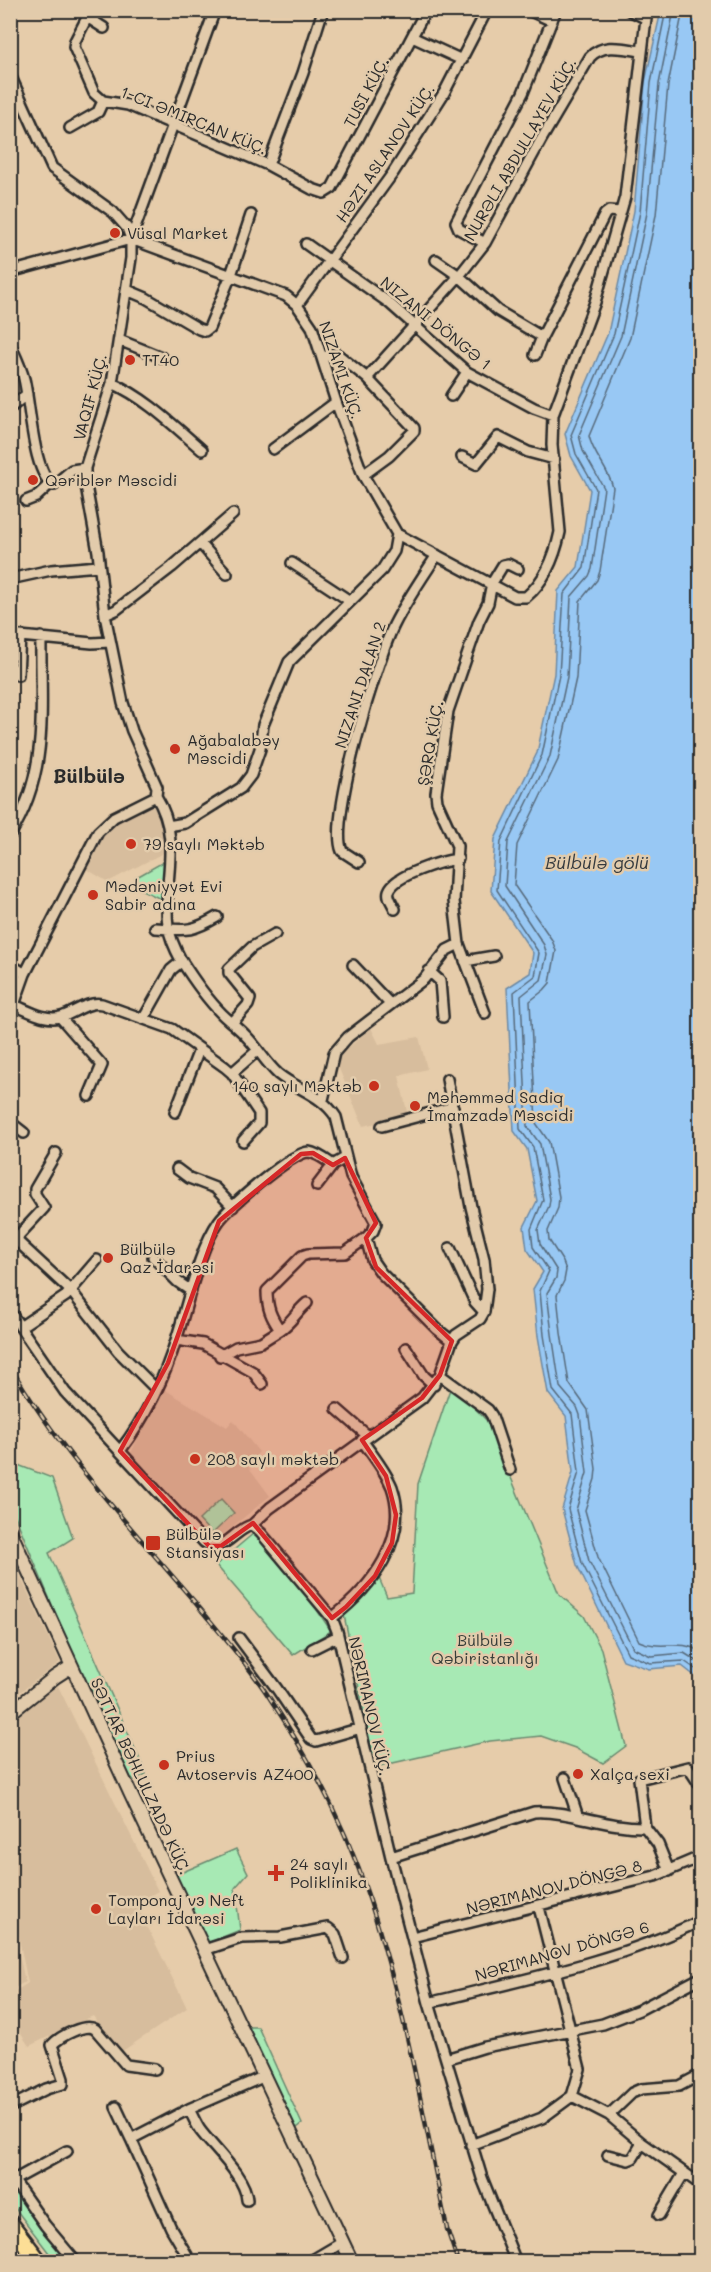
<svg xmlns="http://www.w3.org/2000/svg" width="711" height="2272" viewBox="0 0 711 2272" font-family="Mali,sans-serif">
<rect width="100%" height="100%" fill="#e6ccaa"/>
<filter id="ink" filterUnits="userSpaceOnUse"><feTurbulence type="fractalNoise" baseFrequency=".0167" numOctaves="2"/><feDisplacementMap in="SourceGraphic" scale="12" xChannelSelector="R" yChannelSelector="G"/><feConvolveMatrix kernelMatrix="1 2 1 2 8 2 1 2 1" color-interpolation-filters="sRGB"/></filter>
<g filter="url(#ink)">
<path fill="#d7bd9d" d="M150,804L158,809L165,836V852L108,882L85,868L102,834L110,825Z
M371,1028L379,1044L419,1037L427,1069L399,1076L408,1116L363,1126L337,1064L340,1055Z
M162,1388L227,1427L233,1420L259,1452L247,1465L270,1496L221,1536L210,1537L131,1453Z
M10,1554L60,1662L11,1699H10Z
M58,1686L158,1891L136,1904L187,2008L121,2052L93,2016L29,2046L11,2019V1994L28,1983L11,1899L10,1720Z
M10,1912L25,1982L11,1990H10Z"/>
<path fill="#a7e9b4" stroke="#698a70" stroke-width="1.5" d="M165,861V901L136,887L135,878Z
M450,1389L467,1400L488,1422L559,1594L584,1616L601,1649L626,1746L603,1763L575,1748L541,1736L490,1741L375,1767L344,1615L379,1578L387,1597L412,1593L418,1484Z
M10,1462L52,1478L73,1538L49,1553L146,1774L130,1782L70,1648L11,1506Z
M221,1499L234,1513L212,1534L199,1520Z
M254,1533L317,1610L331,1631L293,1655L216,1565Z
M236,1849L248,1873L235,1888L240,1930L208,1943L176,1875Z
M249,2027H258L302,2124L294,2130Z
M10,2184L34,2217L70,2261H55L11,2203Z"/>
<path fill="#98c8f4" stroke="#6c89a4" stroke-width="1.5" d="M661,11H700V1680L682,1666L649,1669L623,1660L577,1565L562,1509L573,1472L566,1416L548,1393L538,1336L533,1289L543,1272L527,1249L524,1227L537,1201L527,1149L514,1131L507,988L530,973L533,953L491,891L495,839L537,753L554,674L558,591L578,567L590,490L571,456L565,434L608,333L634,211L645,82Z"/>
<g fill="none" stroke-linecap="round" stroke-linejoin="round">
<path stroke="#576a7b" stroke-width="1.5" d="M666,10L651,83L640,212L614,334L571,435L576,454L596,489L584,568L564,594L559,675L542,755L501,841L497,890L539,953L535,976L514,992L520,1129L533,1147L543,1200L531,1229L533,1247L549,1271L540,1291L544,1335L553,1390L572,1414L579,1472L568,1509L582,1563L628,1654L650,1663L684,1661L700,1672
M674,10L659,84L647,213L621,336L579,435L583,451L604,488L592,569L589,576L571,597L567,677L550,756L508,842L505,886L544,945L547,955L541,980L521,996L527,1126L540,1144L550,1199L549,1206L538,1230L540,1244L557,1271L556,1278L547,1293L552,1334L560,1387L577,1407L580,1415L587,1473L576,1510L589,1561L633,1648L651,1656L684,1653L700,1663
M683,10L668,85L656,215L630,338L589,436C593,455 609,469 613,488L600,571L597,580L580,601L576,678L558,760L517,845L514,885L552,940L556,951L550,983L544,990L530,1001L536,1123L549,1142L559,1197L558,1208L548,1231L549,1240L563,1262L566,1270L564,1281L557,1295L561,1333L569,1383L588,1410L596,1469L595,1479L585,1510L598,1557L639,1641C660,1651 681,1638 700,1652"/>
<defs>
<path id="street" d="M91,10L75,41L74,47L94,93L103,101L128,105L268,165L312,189L324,193L332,188L426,10
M528,10L552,21
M629,10L645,18
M87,17L104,28
M412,37L462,60
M10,75L52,168L113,212L127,228L131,239
M70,128L98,112L103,101
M268,165L303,73L323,10
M485,243L459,229L456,222L523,93L556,10
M306,244L388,302L467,372L534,408L553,415
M436,260L459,276L498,311L542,337
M10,272L131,239L286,296L297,305L312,327L336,402L363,475L397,534L515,597H526C545,581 555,556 560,532L552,445L553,415L595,302L625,197L647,10
M127,290L146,298L199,329L205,331L209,328L231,275L251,215
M297,305L393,173L444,93L487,10
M119,340L161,357
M10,344C15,355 21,367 24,379C30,401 33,477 54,485L72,470L85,468
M535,355L542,337L605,214L609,211L620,212
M322,357L337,354L367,378L414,428V431L389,456L363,475
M367,378L459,276L485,243L541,140L590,57C604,42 624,49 642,51
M112,383C146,398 174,426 202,450
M451,396L467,372
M10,408L27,394
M273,449L336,402
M462,457L476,464L498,437L528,452L554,459
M26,501L36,497L50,484
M200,543L227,574
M292,563L350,601
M10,579L51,570L99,566
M105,615L116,610L172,567L233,514
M10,635L92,643L110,642
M18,675L20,636
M156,796L157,787L132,731L123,703L105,615L98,552L85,480V468L112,383L131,258V239L215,10
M156,796C183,839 162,881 168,926C170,938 175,949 181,960C193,979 206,998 222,1014C230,1022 239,1028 246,1036C258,1048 265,1062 278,1074C298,1090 322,1095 336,1117L351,1177L376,1223L373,1231L366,1238L372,1260L381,1273L437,1329L452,1341
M168,826L185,823L241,788L251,775L260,749L263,725L289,662L382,570L394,551L397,534
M10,835C50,771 40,708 41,637
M359,862L342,851C328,820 377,659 394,625C406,601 422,578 437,555
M395,909C393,904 387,897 389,891C394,875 442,861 458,859
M155,928C185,930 190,933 217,917
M459,944L485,1013
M465,961L494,956
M10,964L25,974
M353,965L390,1004
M429,971L440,981L443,1017
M14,1005C29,1011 45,1021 61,1017C75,1013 87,1001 102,1004L172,1029L225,1067L232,1073L259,1113V1123L243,1141
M10,1010L14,1005L25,974L98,832L114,817L156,796
M60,1017L102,1065L89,1096
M144,1018L171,970L182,961
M232,1023L248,1005L250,999L229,973V969L252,947L275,934
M232,1073L257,1051
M323,1100L334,1053L348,1037L424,979L447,950L459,944L454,901L457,846L437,802L436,793L448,711L479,621L488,603L492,583L503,565L508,564L518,569
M175,1112L199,1050
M10,1122L24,1133
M382,1126L453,1107
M56,1153L35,1189V1194L44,1208L19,1235L17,1241L71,1291L118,1351L156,1389
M177,1169L189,1178L215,1188L233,1207
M317,1186L333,1165
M450,1248L475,1302L484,1312
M153,1257L178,1282L191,1291
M10,1312L65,1392L204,1542C223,1556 234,1529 252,1525L261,1533L332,1618L337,1631L391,1857L429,2003L482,2178L516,2262
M20,1327L66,1296L97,1260
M280,1330C292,1322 296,1312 307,1303
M176,1340L203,1344L253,1372L262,1384
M406,1348L424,1376L434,1385
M220,1356L236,1347L261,1342L280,1330C271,1317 267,1308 267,1291L302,1256L308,1254L345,1253L366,1238
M440,1375L488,1410L492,1416L510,1470
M337,1409L368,1436
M120,1451C145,1418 165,1377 177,1337C188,1303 199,1249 219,1221C229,1207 293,1151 309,1152C317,1153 326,1160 333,1165L345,1158
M252,1525L270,1508L422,1398L440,1375L452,1341L456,1335L480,1319L484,1312L487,1289L484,1259L471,1207L447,1079
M332,1618C371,1588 410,1539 392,1487C385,1470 372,1455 362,1440
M239,1638L277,1689L311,1739L316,1741L361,1728
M312,1649L338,1636
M565,1778L578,1817
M645,1827L639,1779L688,1767L700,1785
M391,1857L534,1812C571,1810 607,1828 645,1827L658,1844L669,1871
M539,1907L580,2069L572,2096L609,2115L642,2143L700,2184
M412,1937L655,1876L700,1857
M204,1950L241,1938L280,1937L328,1928L335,1934L343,1958
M429,2003C520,1980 615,1962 700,1921
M446,2059L485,2047L603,2024L639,2010L700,1978
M10,2107L46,2089L63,2084V2079L52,2045C60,2036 85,2023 95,2029L126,2065L155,2069
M116,2107L131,2139
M189,2109C193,2117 196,2124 200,2130C214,2149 246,2177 247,2200
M609,2115L632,2093L641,2089L679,2086L700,2075
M471,2145L542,2118L572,2096
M608,2155L628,2160L633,2158L642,2143
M10,2175L45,2225L76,2262
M14,2180L67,2151
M659,2215L684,2173
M191,2262L171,2228L131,2139L189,2109L265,2076
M309,2262L343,2242"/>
<path id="secondary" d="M10,1531L131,1795L352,2262
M10,1713L55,1677L72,1666"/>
<path id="highway" d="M10,2224L39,2262"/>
</defs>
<use href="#street" stroke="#2b2b2b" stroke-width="14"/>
<use href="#secondary" stroke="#2b2b2b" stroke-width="16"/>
<use href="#highway" stroke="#2b2b2b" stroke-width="21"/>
<use href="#street" stroke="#e2cbab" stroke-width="9"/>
<use href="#secondary" stroke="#e2cbab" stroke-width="12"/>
<use href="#highway" stroke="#fcde96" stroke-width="16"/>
<defs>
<path id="rail" d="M10,1366C60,1452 129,1525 193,1600C219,1632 247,1663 269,1697C311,1760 347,1830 370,1901C405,2008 424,2119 447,2229L458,2262"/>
</defs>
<use href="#rail" stroke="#2b2b2b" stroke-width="4.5"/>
<use href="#rail" stroke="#e2cbab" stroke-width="2" stroke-dasharray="7" stroke-linecap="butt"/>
</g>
</g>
<path fill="#d62828" fill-opacity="0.2" stroke="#d62828" stroke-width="4.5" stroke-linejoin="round" d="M313,1153L333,1165L345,1158L376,1223L366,1238L376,1267L452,1341L440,1375L422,1398L362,1440L386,1476L396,1515L392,1543L375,1576L346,1607L332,1618L253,1523L221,1546H209L120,1451L168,1363L219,1221L301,1154Z"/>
<g fill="#c8321e" stroke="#e2cbab" stroke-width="2">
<circle cx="115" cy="233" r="6"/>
<circle cx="130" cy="360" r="6"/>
<circle cx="33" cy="480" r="6"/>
<circle cx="175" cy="749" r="6"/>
<circle cx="131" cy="844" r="6"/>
<circle cx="93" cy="895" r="6"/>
<circle cx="374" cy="1086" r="6"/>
<circle cx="415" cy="1106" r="6"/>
<circle cx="108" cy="1258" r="6"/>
<circle cx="195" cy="1459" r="6"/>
<rect x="145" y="1535" width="16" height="16" rx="3"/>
<circle cx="164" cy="1765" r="6"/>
<circle cx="578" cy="1774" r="6"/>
<path d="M273 1864h6v6h6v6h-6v6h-6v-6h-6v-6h6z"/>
<circle cx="96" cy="1909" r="6"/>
</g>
<g text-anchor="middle" stroke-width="5" stroke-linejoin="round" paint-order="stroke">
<g font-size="16" fill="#2b2b2b" stroke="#e2cbab">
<text transform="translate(366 92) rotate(-62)" y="6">TUSI KÜÇ.</text>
<text transform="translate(194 120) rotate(22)" y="6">1-CI ƏMIRCAN KÜÇ.</text>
<text transform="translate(520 149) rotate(-60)" y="6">NURƏLI ABDULLAYEV KÜÇ.</text>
<text transform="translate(385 153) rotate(-56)" y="6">HƏZI ASLANOV KÜÇ.</text>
<text transform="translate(436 323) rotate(39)" y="6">NIZANI DÖNGƏ 1</text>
<text transform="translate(341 370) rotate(71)" y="6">NIZAMI KÜÇ.</text>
<text transform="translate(90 397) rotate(-75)" y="6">VAQIF KÜÇ.</text>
<text transform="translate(360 685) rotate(-72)" y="6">NIZANI DALAN 2</text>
<text transform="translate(430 743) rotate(-80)" y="6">ŞƏRQ KÜÇ.</text>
<text transform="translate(370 1706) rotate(77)" y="6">NƏRIMANOV KÜÇ.</text>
<text transform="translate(141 1776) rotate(65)" y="6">SƏTTAR BƏHLULZADƏ KÜÇ.</text>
<text transform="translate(554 1887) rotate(-14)" y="6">NƏRIMANOV DÖNGƏ 8</text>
<text transform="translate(562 1951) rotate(-16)" y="6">NƏRIMANOV DÖNGƏ 6</text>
</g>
<g font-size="16" fill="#2b2b2b" stroke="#e2cbab" text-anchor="start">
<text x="127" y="239">Vüsal Market</text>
<text x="142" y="366">TT40</text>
<text x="45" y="486">Qəriblər Məscidi</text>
<text x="187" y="746">Ağabalabəy<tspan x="187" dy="18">Məscidi</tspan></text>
<text x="143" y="850">79 saylı Məktəb</text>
<text x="105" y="892">Mədəniyyət Evi<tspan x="105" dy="18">Sabir adına</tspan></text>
<text x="362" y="1092" text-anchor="end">140 saylı Məktəb</text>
<text x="427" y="1103">Məhəmməd Sadiq<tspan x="427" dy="18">İmamzadə Məscidi</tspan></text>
<text x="120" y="1255">Bülbülə<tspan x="120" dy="18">Qaz İdarəsi</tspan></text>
<text x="207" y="1465">208 saylı məktəb</text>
<text x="166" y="1540">Bülbülə<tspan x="166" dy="18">Stansiyası</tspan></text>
<text x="176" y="1762">Prius<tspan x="176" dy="18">Avtoservis AZ400</tspan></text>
<text x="590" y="1780">Xalça sexi</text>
<text x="290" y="1870">24 saylı<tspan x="290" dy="18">Poliklinika</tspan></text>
<text x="108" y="1906">Tomponaj vэ Neft<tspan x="108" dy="18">Layları İdarəsi</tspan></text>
</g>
<g font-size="16" fill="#373e39" stroke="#e2cbab">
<text x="485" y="1646">Bülbülə<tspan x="485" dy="18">Qəbiristanlığı</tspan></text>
</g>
<g font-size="18" font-style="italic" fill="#363b3f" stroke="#e2cbab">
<text x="597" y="869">Bülbülə gölü</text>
</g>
<g font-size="20" font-weight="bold" fill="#2b2b2b" stroke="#e2cbab">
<text x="89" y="783">Bülbülə</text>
</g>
</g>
<rect width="711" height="2272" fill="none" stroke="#e2cbab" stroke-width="36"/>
<rect x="18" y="18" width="675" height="2236" fill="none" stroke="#2b2b2b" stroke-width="2" filter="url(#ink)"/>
</svg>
